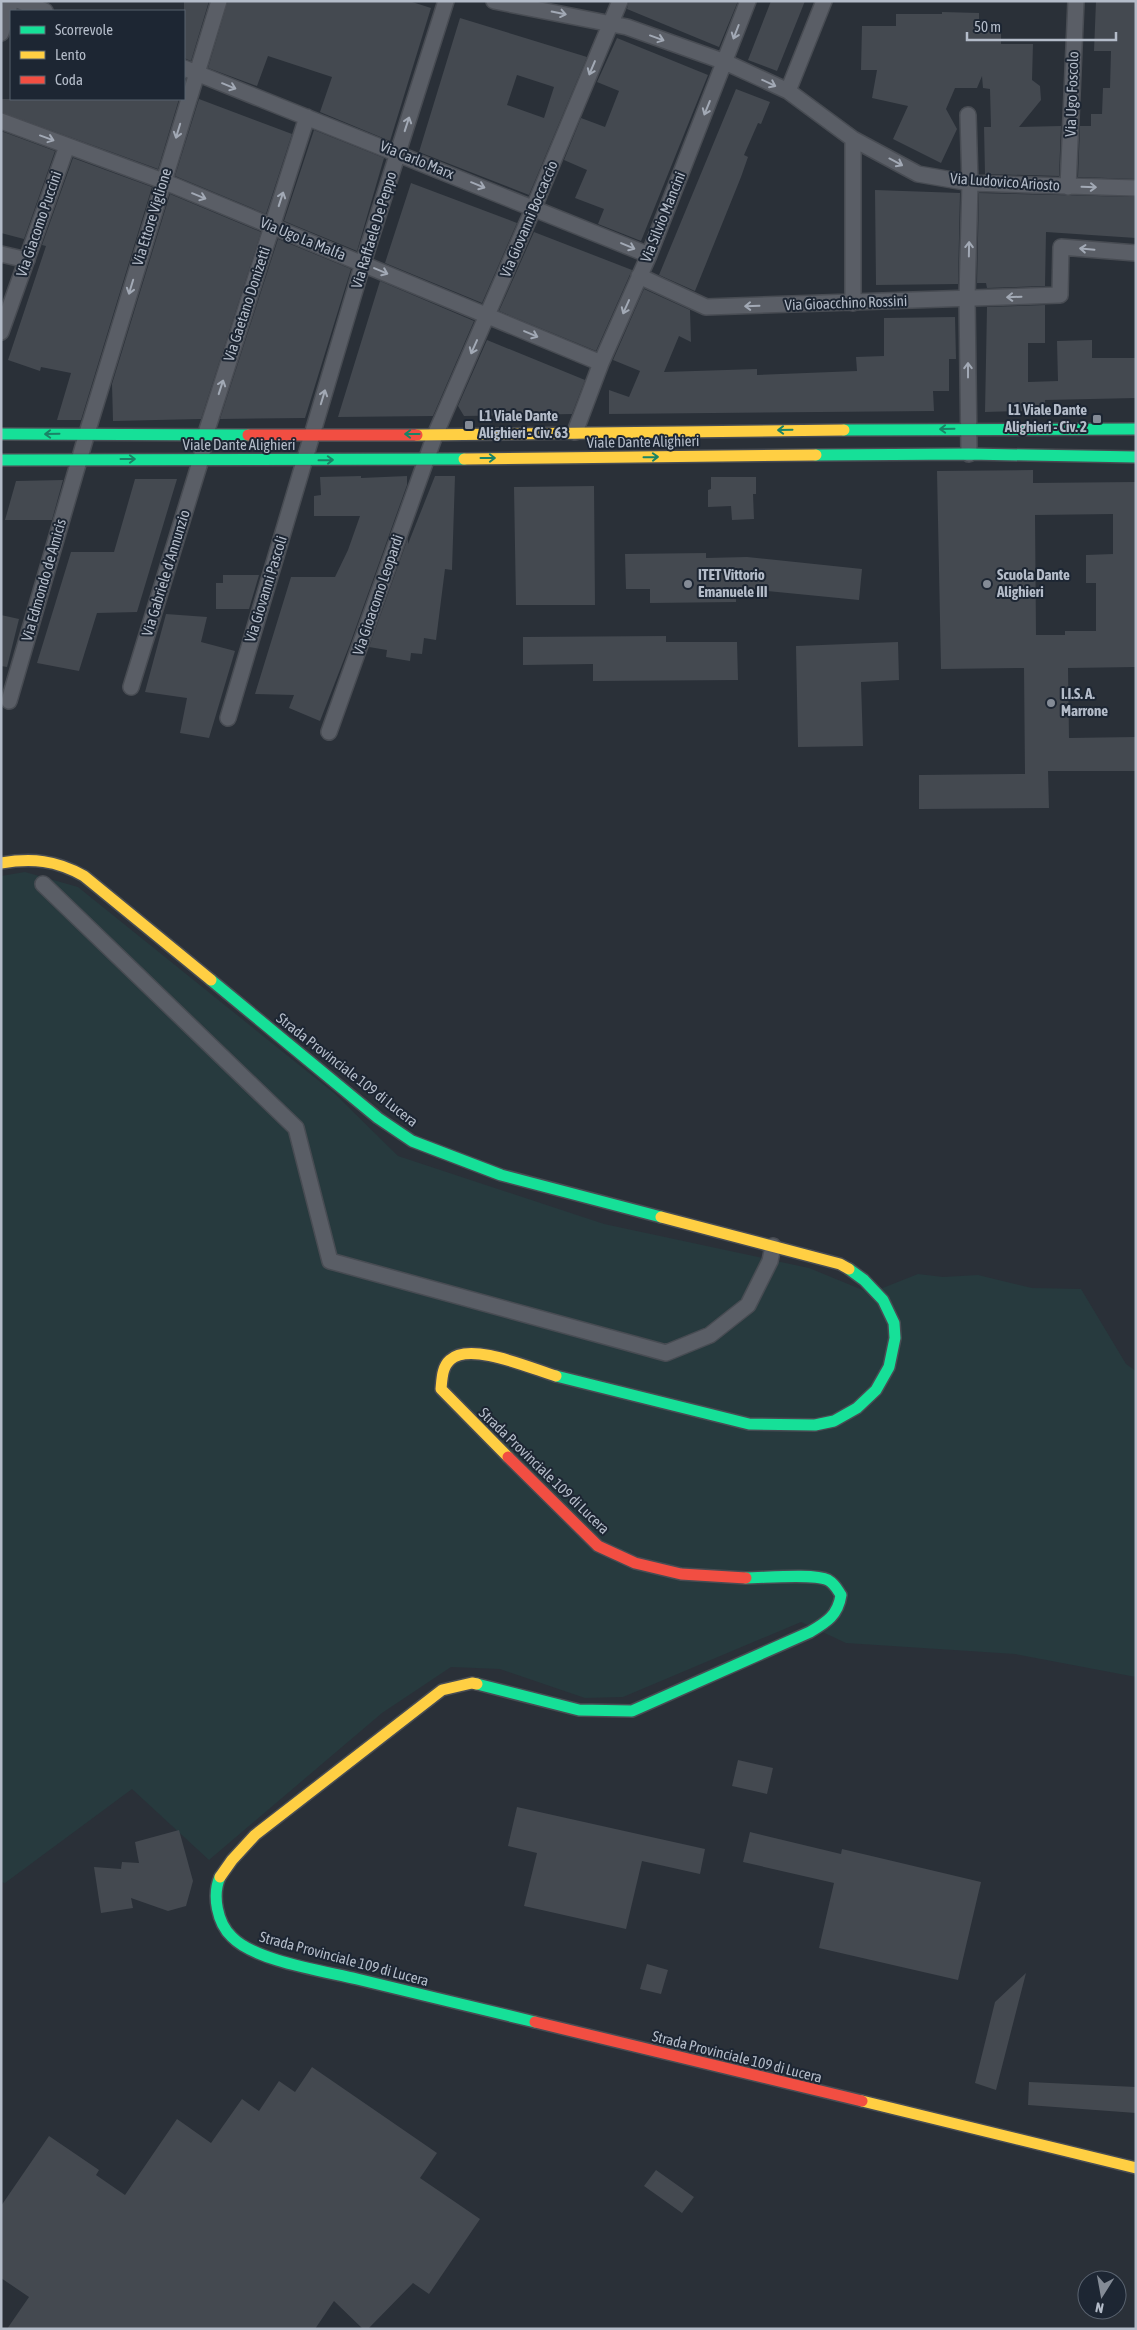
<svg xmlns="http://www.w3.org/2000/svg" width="1137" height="2330" viewBox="0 0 1137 2330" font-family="'Asap Condensed',sans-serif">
<rect width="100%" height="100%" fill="#2a3038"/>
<path fill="#273a3e" d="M25,872L78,887L334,1093L398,1156L604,1224L809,1268L870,1293L918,1274L943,1277L978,1275L1032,1288L1081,1289L1126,1364L1136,1371V1677L1015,1654L846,1643L801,1622L623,1697L585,1698L500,1669L451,1667L382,1713L209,1860L132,1789L5,1883L1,1882V876Z"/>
<path fill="#444950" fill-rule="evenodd" d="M184,1H209L191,61L184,58Z
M228,1H409L431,8L390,141L320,112L332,77L268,56L257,86L208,68Z
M629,1H738L719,47L627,9Z
M771,1H805L777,71L748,60Z
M1096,1H1136V179L1078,177L1080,126H1091V114H1102L1103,88H1110L1111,51H1094Z
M942,12L979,13V27L1001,28V44H1033L1032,80L1040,86L1041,100L1019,127L1061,126L1059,176L985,174L984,127H991L990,89L983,88L982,76L977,88H955L946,109L957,129L941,163L893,139L908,106L872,98L877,70H861L862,26H896V14H942Z
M460,18L587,57L529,195L419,152ZM517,75L554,87L544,118L507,105Z
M617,38L708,75L641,241L598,224L604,209L575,198L587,170L564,160L581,118L605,127L619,91L597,82Z
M736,89L770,102L761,124L758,123L744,155L748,157L741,177L695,291L659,275Z
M1,99H179L158,169L1,112Z
M199,99L292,134L266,214L175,176Z
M314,130L384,158L357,251L284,221Z
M1,131L55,151L24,239L1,233Z
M73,158L152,187L81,420H57L71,373L41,367L40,371L8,360L46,246L42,245Z
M411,183L517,223L482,303L385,263Z
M875,190L960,193L958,284L876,285Z
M979,193L1136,197V238L1046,232L1045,286L987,288L986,283H977Z
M170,194L261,232L201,419L113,421L112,384Z
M534,232L632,270L596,351L499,311Z
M278,239L351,269L305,418L220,419Z
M380,281L474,321L433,416L338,417Z
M644,289L690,310L691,342L679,336L664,372L757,369V375L857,371L856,357L884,356V318L955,317L956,359H949V391H933L934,411L609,414V390L629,397L640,371L613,360Z
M1045,305V343H1028V382L1058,381L1057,341L1092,340V358H1136V398L1045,400V410L985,412L987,307Z
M487,340L585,380L572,414L464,416L458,406Z
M1033,470V483L1136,482V667L1068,668L1069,738L1136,737V771H1048L1049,808L919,809V775L1025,774L1024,668L941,669L937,471ZM1113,514V554L1086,555V583H1096V631H1065V635H1036L1035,515Z
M361,476V478L407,476V485L350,644L320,721L289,708L294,695L255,694L291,577H335L348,550L360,516H314V496L321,495L320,477Z
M435,476H455L452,570L445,569L436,640L424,638L422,654L411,653L410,661L386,657L387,650L369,647L408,538V544Z
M711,477H756V494H753L754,519L732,520L731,506L708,507V490L711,489Z
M135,479H177L137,612L97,613L79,671L37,663L71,552H114Z
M63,480L52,520H5L16,481Z
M594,486L595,605H516L514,487Z
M706,553V558L747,557L862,569L859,600L736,588V602L650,603V589H626L625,554Z
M223,575H259L249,609H216V583H223Z
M166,614L207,617L201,642L235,651L209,738L180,733L187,698L145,692Z
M1,615L19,619L7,667L1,666Z
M666,636V642H737L738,680L593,681V664L523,665V637Z
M898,642L899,680L861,682L863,746L798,747L796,646Z
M738,1760L773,1768L767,1794L732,1786Z
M517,1807L705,1849L700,1874L642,1861L626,1929L524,1906L537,1853L508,1846Z
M179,1830L193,1881L186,1906L168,1911L131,1898L133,1908L101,1913L94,1867L121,1869L122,1862L139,1863L135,1842Z
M750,1832L841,1854L842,1849L981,1882L958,1980L819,1948L834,1883L743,1862Z
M647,1964L668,1970L661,1994L640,1989Z
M1026,1973L996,2090L975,2083L995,2002Z
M312,2067L437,2153L420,2178L480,2219L429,2294L413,2283L368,2329H363L334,2301L315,2329H7L29,2297L1,2278V2206L49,2136L99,2170L96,2175L125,2195L177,2119L211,2143L242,2099L259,2111L279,2081L295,2092Z
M1029,2082L1136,2087V2113L1028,2105Z
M656,2170L694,2197L682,2213L644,2186Z"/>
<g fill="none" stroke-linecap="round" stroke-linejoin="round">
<defs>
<path id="street" d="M20,1L45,11
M494,1L627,27L725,62L788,91L853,139L918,174L970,183L1136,188
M1,33L11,1
M184,68L649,255
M788,91L824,1
M968,115L970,183L967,298L969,454
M1,121L163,181L601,363
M853,139V303
M1068,187L1076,1
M1,254L27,260
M639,276L706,307L1060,295L1061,247L1136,253
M1,332L67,146
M575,432L601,363L649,255L748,1
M131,687L201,459L206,433L307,117
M9,701L87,433L219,1
M228,718L363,263L446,1
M329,732L435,435L534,207L620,1
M43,884L296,1128L330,1261L666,1353L710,1335L748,1305L770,1261L773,1246"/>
<path id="fast" d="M844,430L1136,429
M1,434L248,435
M816,455L969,454L1136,457
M1,460L464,459
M211,980L378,1118L412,1141L501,1175L661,1217
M556,1376L749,1424L815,1425L834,1421L857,1408L876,1390L889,1367L895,1338L894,1323L883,1300L864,1280L849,1269
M477,1684L579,1710L632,1711L810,1632C827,1622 838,1615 841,1595C837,1589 835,1584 828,1580C814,1573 764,1578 746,1578
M220,1877C212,1895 217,1923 232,1937C255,1961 324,1971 357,1979C416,1993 476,2008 535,2022"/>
<path id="slow" d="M417,435L844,430
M464,459L816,455
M1,863C32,858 56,860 84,876L211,980
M661,1217L840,1264L849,1269
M508,1457L441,1389C442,1379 442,1367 450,1360C470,1341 532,1369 556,1376
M220,1877L232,1860L255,1835L442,1690L472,1683L477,1684
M862,2101L1136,2168"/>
<path id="jam" d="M248,435H417
M508,1457L598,1546L635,1563L681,1574L746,1578
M535,2022L862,2101"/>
</defs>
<use href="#street" stroke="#484c53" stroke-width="18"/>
<use href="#fast" stroke="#484c53" stroke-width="14"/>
<use href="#slow" stroke="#484c53" stroke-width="14"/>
<use href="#jam" stroke="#484c53" stroke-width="14"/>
<use href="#street" stroke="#5a5e66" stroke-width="15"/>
<use href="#fast" stroke="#16e098" stroke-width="11"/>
<use href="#slow" stroke="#ffcf43" stroke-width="11"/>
<use href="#jam" stroke="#f24e42" stroke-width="11"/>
</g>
<defs><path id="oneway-shaft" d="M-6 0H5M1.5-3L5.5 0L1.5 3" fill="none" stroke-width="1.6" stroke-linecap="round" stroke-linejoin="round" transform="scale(1.25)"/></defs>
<g stroke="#a2a9b5">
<use href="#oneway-shaft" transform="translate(559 13) rotate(11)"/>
<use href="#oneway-shaft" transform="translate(736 32) rotate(111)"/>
<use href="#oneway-shaft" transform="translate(657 38) rotate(20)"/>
<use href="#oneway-shaft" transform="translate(592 68) rotate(113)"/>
<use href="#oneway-shaft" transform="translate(769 83) rotate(25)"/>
<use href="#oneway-shaft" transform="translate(229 86) rotate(22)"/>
<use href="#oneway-shaft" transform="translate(707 108) rotate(112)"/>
<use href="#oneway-shaft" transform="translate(407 124) rotate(-72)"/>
<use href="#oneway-shaft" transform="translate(178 131) rotate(107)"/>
<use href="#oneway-shaft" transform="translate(47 138) rotate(20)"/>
<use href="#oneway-shaft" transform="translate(896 162) rotate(28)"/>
<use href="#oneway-shaft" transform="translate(478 185) rotate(22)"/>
<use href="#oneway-shaft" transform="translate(1089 187) rotate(2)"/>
<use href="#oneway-shaft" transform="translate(199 196) rotate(22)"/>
<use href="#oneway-shaft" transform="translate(281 199) rotate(-72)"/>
<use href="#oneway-shaft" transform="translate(628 246) rotate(23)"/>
<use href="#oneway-shaft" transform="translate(969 249) rotate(-89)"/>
<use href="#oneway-shaft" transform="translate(1087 249) rotate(-175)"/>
<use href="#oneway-shaft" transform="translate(381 271) rotate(23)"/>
<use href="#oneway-shaft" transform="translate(131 287) rotate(107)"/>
<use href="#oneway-shaft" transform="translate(1014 297) rotate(178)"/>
<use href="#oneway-shaft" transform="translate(752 306) rotate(178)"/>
<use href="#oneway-shaft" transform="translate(626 307) rotate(114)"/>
<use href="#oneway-shaft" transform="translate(531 334) rotate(23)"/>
<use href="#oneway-shaft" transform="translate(474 347) rotate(114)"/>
<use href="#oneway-shaft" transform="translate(968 370) rotate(-90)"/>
<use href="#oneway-shaft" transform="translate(221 387) rotate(-72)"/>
<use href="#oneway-shaft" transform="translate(323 397) rotate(-73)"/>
</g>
<g stroke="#1a8366">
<use href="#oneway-shaft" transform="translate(947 429) rotate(179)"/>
<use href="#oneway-shaft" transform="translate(785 430) rotate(179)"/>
<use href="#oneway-shaft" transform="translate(52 434) rotate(179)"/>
<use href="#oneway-shaft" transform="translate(412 434) rotate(-180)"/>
<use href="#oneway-shaft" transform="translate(651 457) rotate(-1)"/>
<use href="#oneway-shaft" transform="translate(488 458)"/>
<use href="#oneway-shaft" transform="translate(128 459)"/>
<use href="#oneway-shaft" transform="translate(326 460) rotate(-1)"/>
</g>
<g fill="#848b96" stroke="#1d2633" stroke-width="2">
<rect x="1092" y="414" width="10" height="10" rx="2.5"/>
<rect x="464" y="420" width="10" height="10" rx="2.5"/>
<circle cx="688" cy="584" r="5"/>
<circle cx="987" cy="584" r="5"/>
<circle cx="1051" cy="703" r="5"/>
</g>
<g text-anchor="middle" stroke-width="4" stroke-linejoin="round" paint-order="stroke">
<g font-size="15" fill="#b4bcc9" stroke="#1d2633">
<text transform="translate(1072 94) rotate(-88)" y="5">Via Ugo Foscolo</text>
<text transform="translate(417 160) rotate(22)" y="5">Via Carlo Marx</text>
<text transform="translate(1005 182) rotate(4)" y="5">Via Ludovico Ariosto</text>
<text transform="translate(152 217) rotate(-73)" y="5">Via Ettore Viglione</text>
<text transform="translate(663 217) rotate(-68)" y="5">Via Silvio Mancini</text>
<text transform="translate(529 219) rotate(-67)" y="5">Via Giovanni Boccaccio</text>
<text transform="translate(39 224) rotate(-71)" y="5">Via Giacomo Puccini</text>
<text transform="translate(374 230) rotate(-73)" y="5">Via Raffaele De Peppo</text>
<text transform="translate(303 239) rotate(22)" y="5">Via Ugo La Malfa</text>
<text transform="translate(846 303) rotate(-2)" y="5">Via Gioacchino Rossini</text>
<text transform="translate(247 304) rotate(-72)" y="5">Via Gaetano Donizetti</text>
<text transform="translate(643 442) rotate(-1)" y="5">Viale Dante Alighieri</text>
<text x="239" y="450">Viale Dante Alighieri</text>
<text transform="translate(166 573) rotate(-73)" y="5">Via Gabriele d'Annunzio</text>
<text transform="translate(44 580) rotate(-74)" y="5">Via Edmondo de Amicis</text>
<text transform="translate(266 589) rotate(-73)" y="5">Via Giovanni Pascoli</text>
<text transform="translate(378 595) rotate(-71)" y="5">Via Gioacomo Leopardi</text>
<text transform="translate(347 1070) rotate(38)" y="5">Strada Provinciale 109 di Lucera</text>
<text transform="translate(544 1471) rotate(44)" y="5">Strada Provinciale 109 di Lucera</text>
<text transform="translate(344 1959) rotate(15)" y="5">Strada Provinciale 109 di Lucera</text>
<text transform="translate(737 2057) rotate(14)" y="5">Strada Provinciale 109 di Lucera</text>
</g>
<g font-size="15" font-weight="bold" fill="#b4bcc9" stroke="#1d2633" text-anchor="start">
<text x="1087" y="415" text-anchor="end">L1 Viale Dante<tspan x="1087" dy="17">Alighieri - Civ. 2</tspan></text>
<text x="479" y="421">L1 Viale Dante<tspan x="479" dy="17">Alighieri - Civ. 63</tspan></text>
<text x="698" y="580">ITET Vittorio<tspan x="698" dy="17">Emanuele III</tspan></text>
<text x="997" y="580">Scuola Dante<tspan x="997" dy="17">Alighieri</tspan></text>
<text x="1061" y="699">I.I.S. A.<tspan x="1061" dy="17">Marrone</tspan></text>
</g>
</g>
<rect width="1137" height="2330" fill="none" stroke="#b4bcc9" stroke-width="5"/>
<rect x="10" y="10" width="175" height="90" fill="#1d2633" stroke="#59626f"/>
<rect x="20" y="26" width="25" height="8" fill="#16e098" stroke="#59626f"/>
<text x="55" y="35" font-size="15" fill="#b4bcc9">Scorrevole</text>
<rect x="20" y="51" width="25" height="8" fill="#ffcf43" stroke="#59626f"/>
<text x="55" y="60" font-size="15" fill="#b4bcc9">Lento</text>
<rect x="20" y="76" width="25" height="8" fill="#f24e42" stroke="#59626f"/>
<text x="55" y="85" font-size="15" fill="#b4bcc9">Coda</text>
<g transform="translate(1102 2295) rotate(191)"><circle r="24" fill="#1d2633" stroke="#59626f"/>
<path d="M0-4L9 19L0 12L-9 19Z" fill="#848b96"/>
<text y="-8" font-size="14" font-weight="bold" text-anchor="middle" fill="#b4bcc9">N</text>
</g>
<path d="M967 32v8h149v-8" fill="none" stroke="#b4bcc9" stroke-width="2.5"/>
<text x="974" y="32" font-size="15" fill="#b4bcc9" stroke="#1d2633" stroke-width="4" paint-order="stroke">50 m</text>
</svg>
